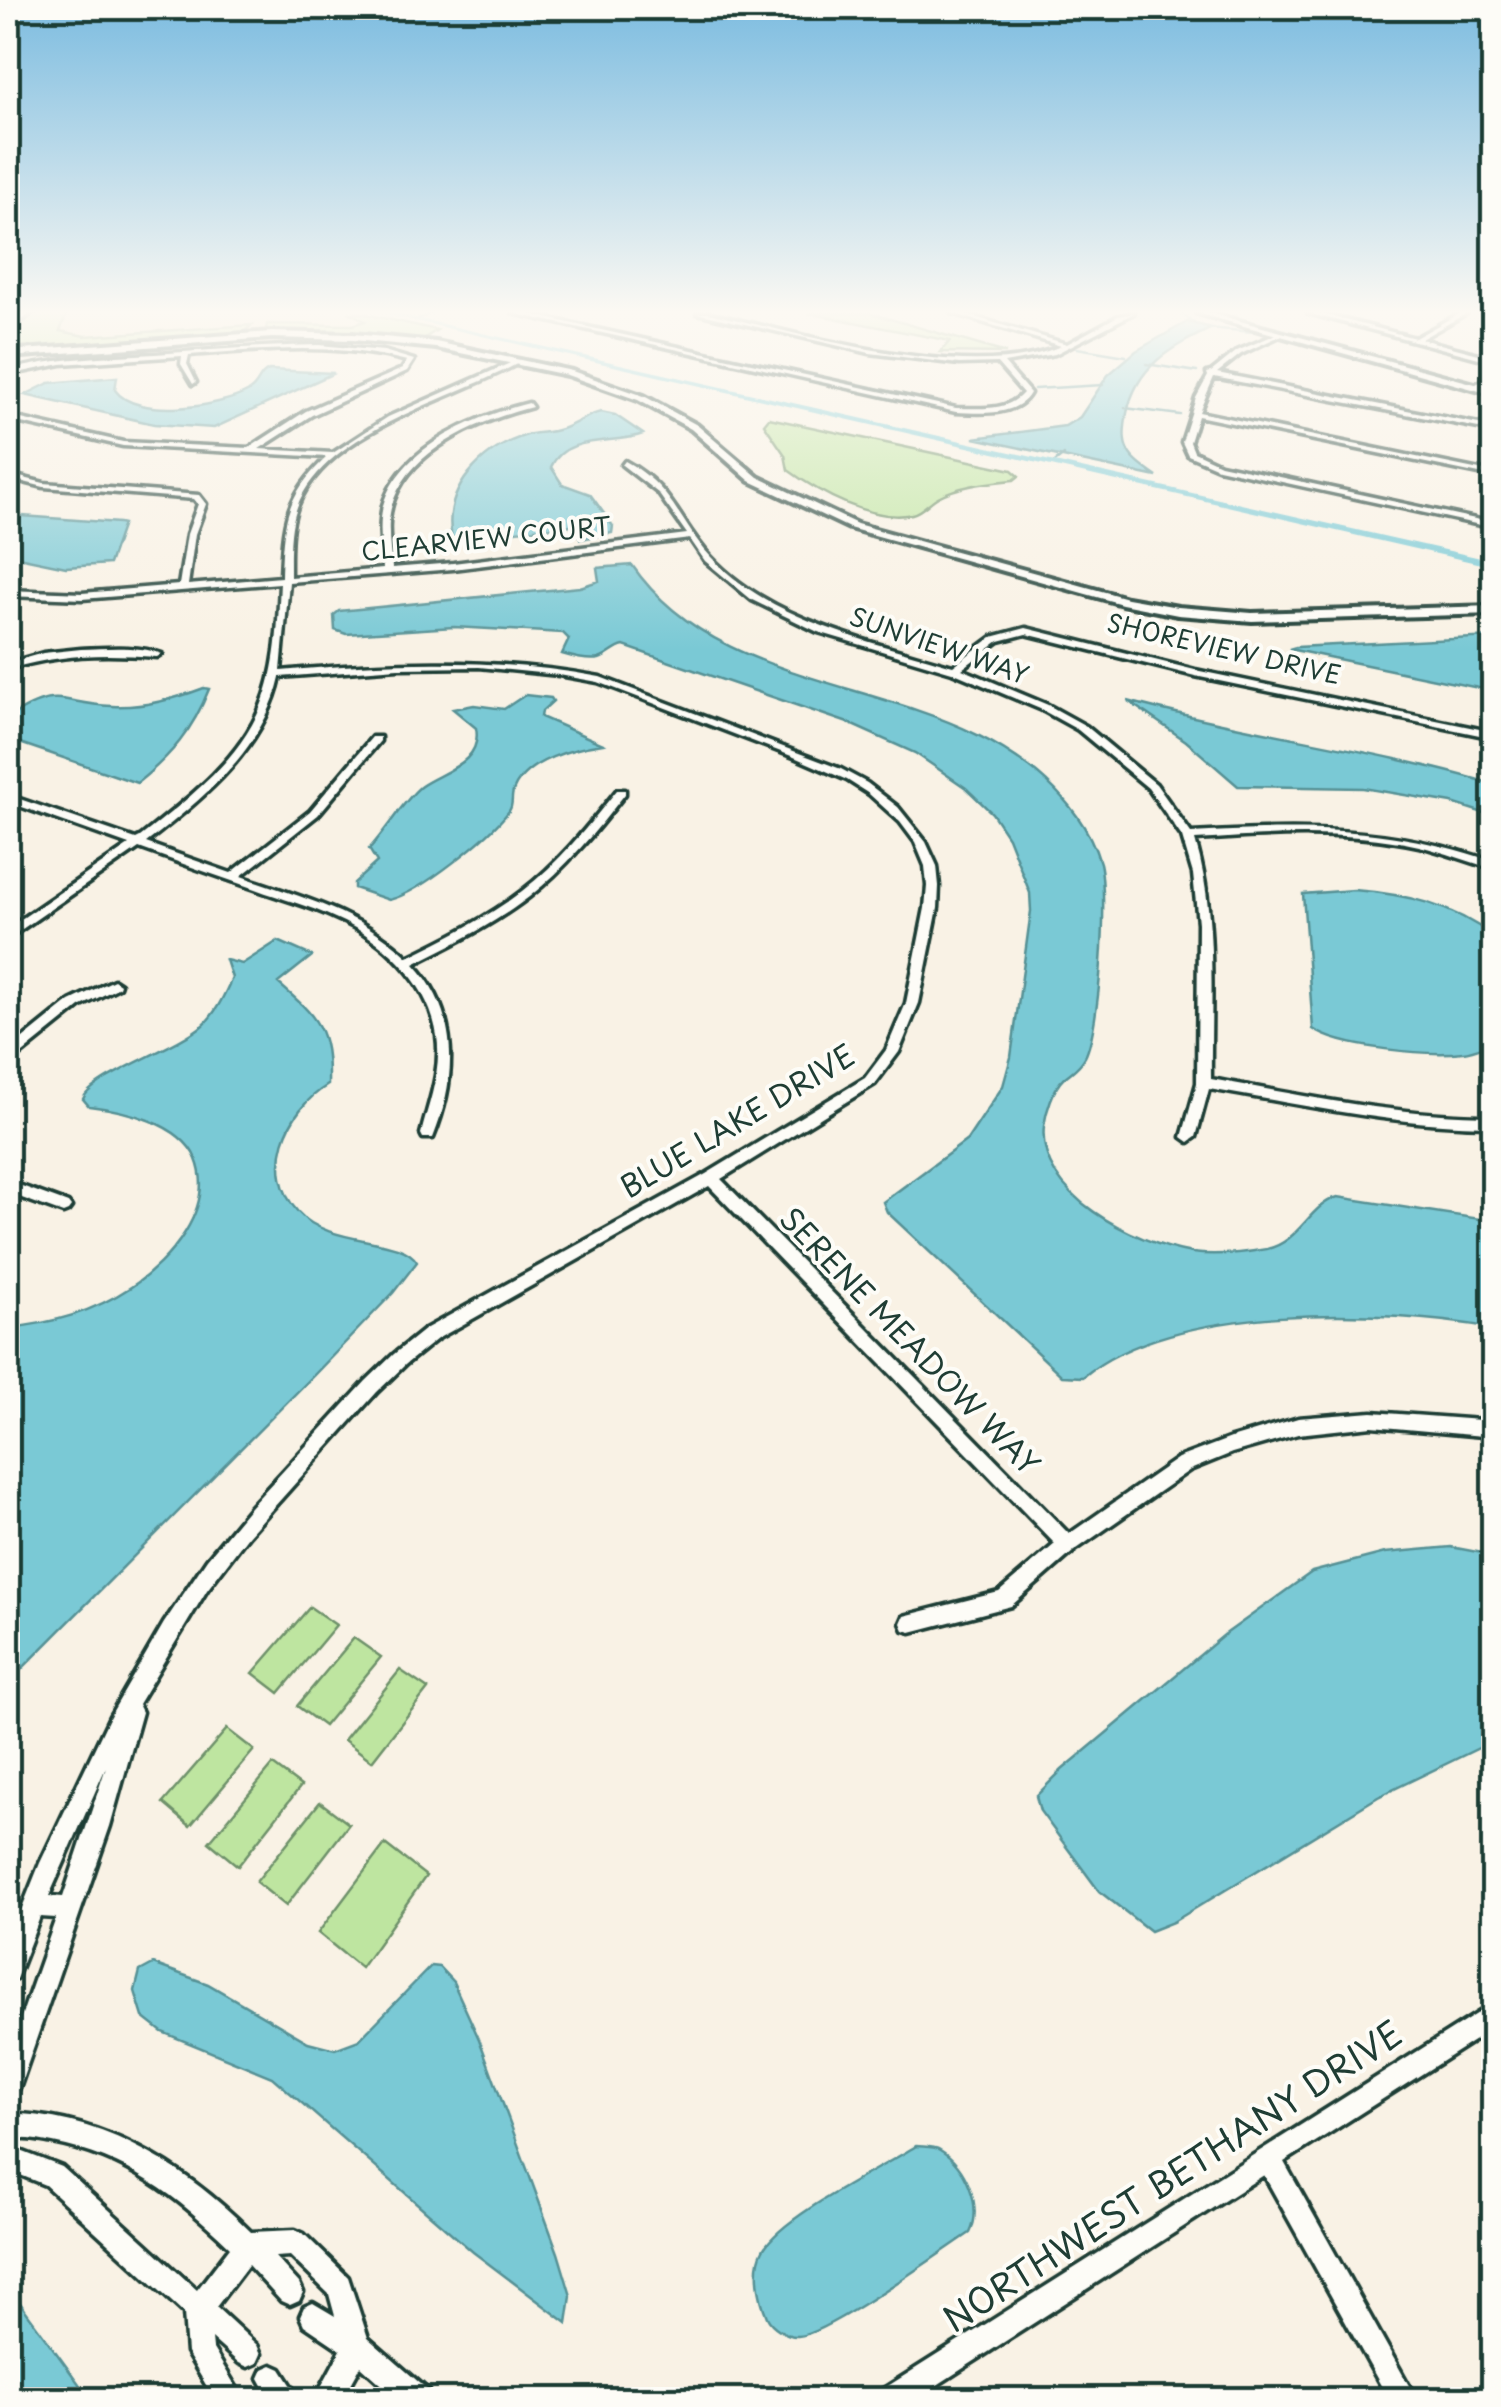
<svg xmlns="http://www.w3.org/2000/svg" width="1501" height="2407" viewBox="0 0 1501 2407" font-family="'Playpen Sans',sans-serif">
<rect width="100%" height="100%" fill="#f9f2e5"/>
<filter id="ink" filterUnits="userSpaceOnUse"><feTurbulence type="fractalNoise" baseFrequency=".01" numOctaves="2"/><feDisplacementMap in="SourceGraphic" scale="20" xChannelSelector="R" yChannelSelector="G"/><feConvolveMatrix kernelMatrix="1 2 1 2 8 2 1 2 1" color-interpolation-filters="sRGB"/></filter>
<g filter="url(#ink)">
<path fill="#f4e6cf" d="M35,313H361L437,330L414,341L359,334L269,332L45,348L15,346L11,338L15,327Z"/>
<path fill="#bee5a0" stroke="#6e916a" stroke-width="2.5" d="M35,313H67L60,331L85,336L252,325L241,334L45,348L15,346L11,338L15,327Z
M351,313H361L437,330L420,341L266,329L267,324L353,325L365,321Z
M808,313H870L1006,353L940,352L950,341Z
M769,418L1012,470L1019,476L1014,480C988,483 961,485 938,497C929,502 922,512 912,514C873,523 818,492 788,470L785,455L764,424Z
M310,1607L336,1625L279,1693L253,1673Z
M354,1638L381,1657L324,1726L297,1706Z
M400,1670L428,1689L372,1761L344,1740Z
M227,1729L254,1750L190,1826L163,1803Z
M273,1765L301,1786L238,1866L209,1842Z
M320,1802L349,1824L286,1906L256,1882Z
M385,1844L426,1876L361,1968L318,1933Z"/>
<path fill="#7ac9d5" stroke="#569195" stroke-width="2.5" d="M1187,322L1212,328C1170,348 1137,365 1127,413C1120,450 1127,456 1157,477L974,438L1065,426L1080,417L1108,375L1136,351Z
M269,370L334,373L214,428L154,424L25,395L49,383L117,377L115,390C136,420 221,407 249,391C260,384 258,374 269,370Z
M601,412L615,415L643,434C615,445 566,433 551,467L562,484L590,494L613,526L612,533L581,539L571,525L452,538C442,489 482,449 527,435C537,432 548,433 558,430C574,426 586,415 601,412Z
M8,515L119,523L123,524L109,564L66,567L8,555Z
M632,565C735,715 968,665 1077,816C1087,830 1095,846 1100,863C1108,896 1100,1028 1085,1057C1079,1068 1072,1071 1064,1078C1053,1088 1046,1112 1044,1126C1036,1195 1135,1243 1192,1253C1214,1256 1244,1253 1267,1249C1300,1242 1309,1205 1338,1197L1493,1221V1328C1384,1308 1173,1302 1083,1377L1062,1376L887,1212L883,1202L967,1140L1003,1086L1011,1057L1031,911L1030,893L1008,837L992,813L966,788L915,753L848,723L624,646C614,648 609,656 599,659C589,661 572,657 562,654L569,639L563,633L454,627L346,634L335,630L334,615L339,611L580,587L599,581L597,568Z
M1493,637V691L1289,649L1296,647Z
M204,688L209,689C193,730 171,756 137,783L8,739V718C60,685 58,704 112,706C143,708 175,699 204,688Z
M525,695L551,698L553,701L542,711L541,717L603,744C575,748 526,760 514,789C510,797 514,804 509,811C489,837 420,893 389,900L354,888V883L377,862L369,849C384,833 406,798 420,787C440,772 483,764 476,728L453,709L474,705L504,709Z
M1128,701C1249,734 1373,748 1493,784V816L1452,803L1363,788L1238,786L1186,741Z
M1354,890C1406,894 1452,905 1493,936V1043C1484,1046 1473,1051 1463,1052C1430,1056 1339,1048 1313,1029L1303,894Z
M278,941L312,956L278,983C318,1018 329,1028 328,1085C286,1110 261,1171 298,1212C329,1247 402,1235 417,1262L393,1293L315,1374L8,1683V1328C53,1323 92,1313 131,1287C169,1262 216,1208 196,1159C181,1123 123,1110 89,1106L83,1099C93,1076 177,1048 203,1025C217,1012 224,995 232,978L226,960L242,964Z
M1451,1547L1493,1555V1741L1378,1797L1173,1922L1150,1931L1099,1891L1040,1811L1036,1796L1062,1770L1224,1635L1312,1572L1385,1553Z
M153,1964L208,1984L308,2042L335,2049L359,2040L431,1966L439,1967L453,1982L479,2039L558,2253L571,2296L567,2323L473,2252L272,2077L162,2032L143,2017L135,1991L140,1971Z
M916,2146C924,2147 934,2146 940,2150C966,2166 983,2206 970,2233C940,2253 826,2335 798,2336C787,2337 771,2326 767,2317C759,2298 753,2268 763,2250C783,2215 880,2169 916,2146Z
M8,2288L15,2296L90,2399H8Z"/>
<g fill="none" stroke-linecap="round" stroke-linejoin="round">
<path stroke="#569195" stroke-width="2.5" d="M1181,313L1195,324
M415,320L432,313
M1207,328L1254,332
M1077,348L1126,356
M1146,364L1197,372
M1034,389L1103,385
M1125,408L1180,415
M1052,464L1064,455"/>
<path fill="#7ac9d5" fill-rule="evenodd" d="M381,313H394L1494,561V567Z"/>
<defs>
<path id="minor" d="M513,313H524L956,408C979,408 1007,412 1023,393L997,363L959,364L870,353L697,313H708C803,334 970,385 1061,346L952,313H961L1067,344L1118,316L1134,313L1055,354L1004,363L1030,393C1017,417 980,413 956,412Z
M1308,313H1318L1415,338L1460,313H1467L1421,339L1494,358V362Z
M1279,333L1284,334L1241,354L1217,373L1494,427V431L1214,377L1199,412L1494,473V477L1198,416L1190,442L1194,452L1220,464L1494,523V528L1218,468L1188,455L1182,442L1196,398L1208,376L1207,373L1211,372L1237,351Z
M319,345L384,351L414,360L407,371L312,415L259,449L333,453L388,417L517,360L522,361C457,399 327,428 297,507C289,528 290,554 290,577L383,569C382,547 377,521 385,499C406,445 477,416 529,403L532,407C482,420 414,447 394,499C385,520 390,546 392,568L453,563L687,534L658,493L622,465L625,461C673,487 678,521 711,557C770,621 873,642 953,666L992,637L1026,628L1195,670L1494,732V738L1195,676L1026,634L999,641L962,669L1048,705L1086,726L1156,784L1191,833C1300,827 1390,825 1494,862V869C1469,862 1445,852 1419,846C1346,830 1269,835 1195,840C1218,917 1210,1000 1211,1079C1305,1096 1398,1116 1494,1116V1126C1397,1126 1304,1105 1209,1089L1196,1137L1189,1142L1182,1137L1197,1083L1198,923L1193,874L1182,837L1148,788L1078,730L1040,709L952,672L818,632L752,600L705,561L690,539L453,569L289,582L281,671C389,661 493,657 600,677L841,769L867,783L898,807L926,842L937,866L939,886L938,908L919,1003L899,1052L875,1084L721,1179L1069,1534L1178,1458L1231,1438L1298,1418L1372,1412L1494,1421V1437L1372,1426L1298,1434L1232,1453L1190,1470L1074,1551L1011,1606L911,1632L904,1630L901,1623L904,1616L999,1592L1055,1544L709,1186L437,1339L406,1364L377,1392L248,1536L207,1590L138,1704L142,1712L110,1826L20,2086L16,2094L8,2098V2054L56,1918L40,1917L16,1979L8,1982V1943L40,1863L110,1716L164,1623L207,1559L250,1507L366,1381L394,1354L425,1329L706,1174L865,1078L886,1050L906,1003L925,908L927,886L925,866L915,842L900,822L869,794L847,780L794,757L598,682L559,675L479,667L398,668L280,677C264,749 203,799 146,843L231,873L310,811L372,737H380V741L318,815L241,876C300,897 361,912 408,957C447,938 487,918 522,891C559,863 588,826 617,790H625V794C596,831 566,868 529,897C494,924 454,944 414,964C460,1013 457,1079 433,1138H423L421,1134C429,1102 442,1070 437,1036C429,982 384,939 335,918C310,906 282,899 255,889C217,876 178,862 139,848L12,936L8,937V928L129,845L8,802V795L136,839L140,837C185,801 239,761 261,706C277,668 278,623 280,583L82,599L8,596V590L82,593L179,585L187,534L198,504L194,499L44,487L8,478V474L44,483L199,495L206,504L195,534L188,585L281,577C283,522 285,496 327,457L123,446L8,420V416L123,442L249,448L306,411L402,369L407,361C336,342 261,350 189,355L187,364L196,382L193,384L181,364L182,356L61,364L8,375V371C56,357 105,357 155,354C210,350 264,346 319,345ZM106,1767L63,1897L49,1896Z
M1494,375V380L1475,388L1470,387Z
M81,649C106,648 139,645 162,654L157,657C100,653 63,654 8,669V663L43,653Z
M114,980L120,984L119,987L80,1007L13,1061L8,1063V1051L70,1001Z
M8,1181L68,1203L71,1207L68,1211L63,1213L8,1193Z
M1494,2003V2028L1284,2162L1417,2400H1389L1264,2175L914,2400H876L880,2391Z
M21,2114C112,2120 188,2169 251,2232L295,2230L304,2234L348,2277L368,2338L429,2391L433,2400H399L361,2366L342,2400H314L341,2350L304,2325L300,2316L304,2307L313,2303L335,2316L329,2294L290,2256L275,2257L299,2283L303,2292L299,2301L290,2305L281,2301L248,2265L216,2307L257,2345L261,2354L257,2363L248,2367L239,2363L212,2339L213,2349L244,2400H215L187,2353L184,2313L45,2185L8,2170V2146L62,2167L197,2290L230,2247C177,2196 127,2157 53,2143C38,2140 23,2137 8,2140V2116Z
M272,2365L281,2369L301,2400H271L259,2378L263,2369Z"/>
<path id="tertiary" d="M22,313H31L8,331V325Z
M1197,313H1210L1494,389V395Z
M272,332L353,334L436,342L572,371L644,396L697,425L758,477L857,524L1127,598L1178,607L1252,613L1494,606V614L1252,621L1178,615L1122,604L849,528L750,481L691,429L638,400L567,375L436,348L353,340L272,338L8,357V351Z"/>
</defs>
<use href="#minor" stroke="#1f3d34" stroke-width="7"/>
<use href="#tertiary" stroke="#1f3d34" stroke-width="8"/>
<use href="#minor" fill="#fdfcf7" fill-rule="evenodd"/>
<use href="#tertiary" fill="#fdfcf7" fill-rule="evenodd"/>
</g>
</g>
<linearGradient id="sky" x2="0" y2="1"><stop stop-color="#7cbce0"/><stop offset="0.48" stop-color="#fcf9f3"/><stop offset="1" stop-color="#fcf9f3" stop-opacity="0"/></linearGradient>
<rect width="1501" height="650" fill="url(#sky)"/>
<g text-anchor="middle" stroke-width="8" stroke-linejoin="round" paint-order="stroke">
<g font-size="25" fill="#1f3d34" stroke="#fdfcf7">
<text transform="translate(486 539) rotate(-6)" y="9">CLEARVIEW COURT</text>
<text transform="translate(939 646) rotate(19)" y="9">SUNVIEW WAY</text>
<text transform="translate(1224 649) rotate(13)" y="9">SHOREVIEW DRIVE</text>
</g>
<g font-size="30" fill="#1f3d34" stroke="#fdfcf7">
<text transform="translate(738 1122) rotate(-31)" y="10">BLUE LAKE DRIVE</text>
<text transform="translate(909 1342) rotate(46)" y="10">SERENE MEADOW WAY</text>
</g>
<g font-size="35" fill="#1f3d34" stroke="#fdfcf7">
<text transform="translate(1173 2177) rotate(-33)" y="12">NORTHWEST BETHANY DRIVE</text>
</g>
</g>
<rect width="1501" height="2407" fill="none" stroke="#fdfcf7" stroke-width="40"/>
<rect x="20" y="20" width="1461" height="2367" fill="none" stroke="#1f3d34" stroke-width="4" filter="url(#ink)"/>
</svg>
